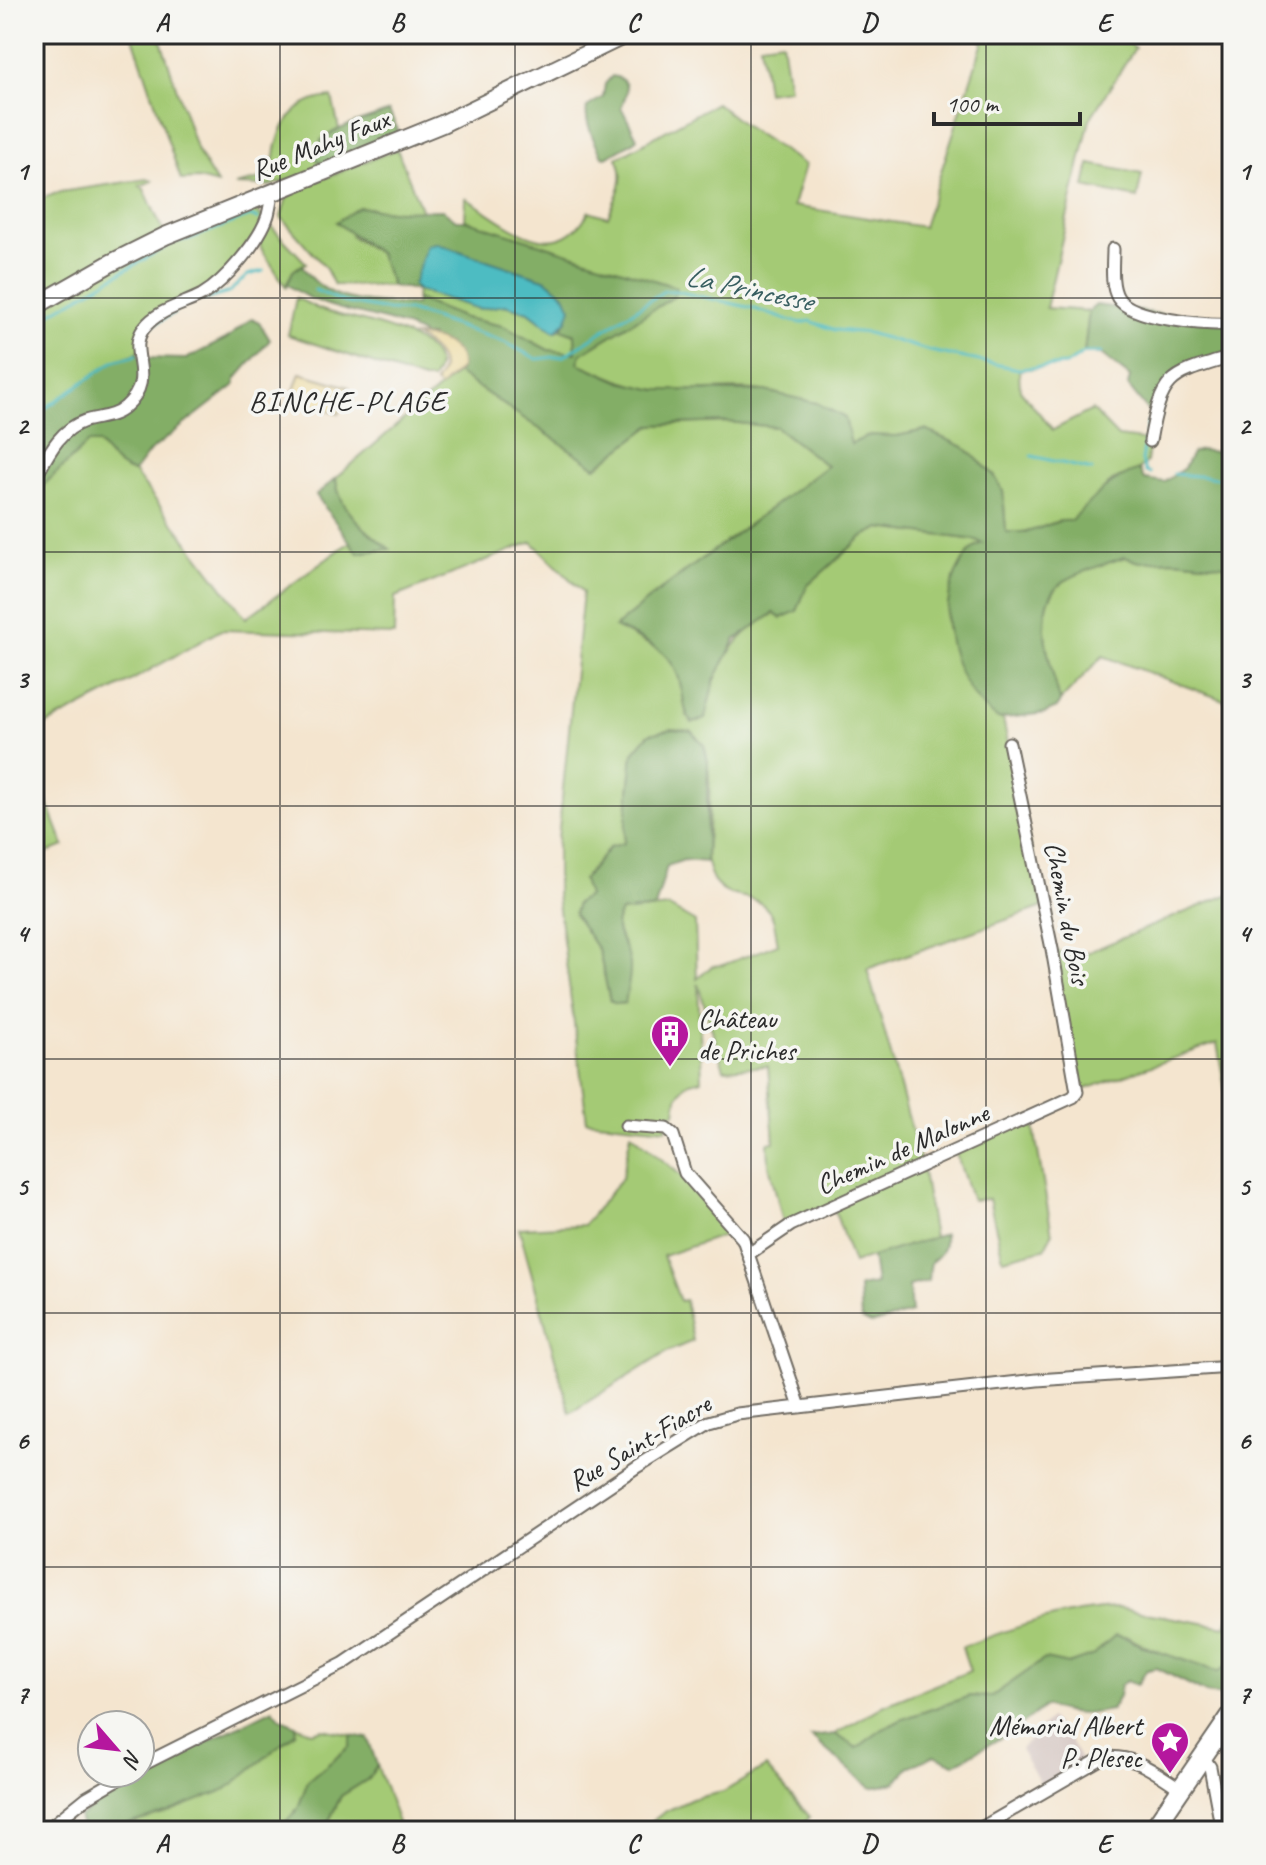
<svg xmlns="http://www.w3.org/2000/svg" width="1266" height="1865" viewBox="0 0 1266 1865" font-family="Caveat,sans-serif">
<rect width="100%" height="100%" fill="#f6f6f2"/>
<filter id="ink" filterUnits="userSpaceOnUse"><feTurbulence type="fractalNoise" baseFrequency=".0125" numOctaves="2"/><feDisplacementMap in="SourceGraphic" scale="16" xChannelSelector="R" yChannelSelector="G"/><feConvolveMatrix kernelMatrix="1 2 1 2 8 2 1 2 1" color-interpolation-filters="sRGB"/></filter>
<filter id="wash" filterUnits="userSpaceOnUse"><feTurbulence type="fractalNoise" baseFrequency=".006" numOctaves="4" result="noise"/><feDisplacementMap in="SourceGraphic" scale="32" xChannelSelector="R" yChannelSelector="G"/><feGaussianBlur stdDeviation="1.8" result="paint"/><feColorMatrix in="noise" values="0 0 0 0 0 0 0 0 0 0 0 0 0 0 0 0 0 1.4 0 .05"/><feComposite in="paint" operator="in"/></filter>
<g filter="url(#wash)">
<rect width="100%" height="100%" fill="#f4e5cf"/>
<path fill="#d0c0bc" d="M1050,1718L1067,1735L1083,1763L1043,1788L1020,1749Z"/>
<path fill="#a4ca75" stroke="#687a50" stroke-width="2" fill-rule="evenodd" d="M132,34H159L197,151L217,184L198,179L181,180Z
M975,34H1118L1135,48L1090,119L1046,308L1089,311L1084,353L1066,365L1019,370L1020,390L1053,430L1092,410L1118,437L1150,441L1147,462L1139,470L1112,481L1071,522C1056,518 1046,527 1033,531C1025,533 1014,532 1006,532L1003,491L994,475L964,447L925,430L897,436H870L851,444C833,431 807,404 787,397C746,382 700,394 658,390C629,387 604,373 577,363L581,354L675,296L465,220L466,198C505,222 557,271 589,211L608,217C616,196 628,179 617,158L716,103L745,126L805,165L793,206L923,227L983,42L973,35Z
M782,41L789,89L767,92L760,44Z
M332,97L339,129L321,140L328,169L269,186L235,185L270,177C275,167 274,156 277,145C284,116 302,99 332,97Z
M397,149L422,211H391L359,207L351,236L379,254L392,286L334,285L325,267L281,217L286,200L294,190Z
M1090,164L1142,174L1137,198L1085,187Z
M147,179L152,181L140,186L144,189L165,235L252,206L306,263C295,267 289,276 286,287L262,250L257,237L227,275L150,321L138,353L113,361L34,416V201L60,192Z
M417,290L479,309L505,305L529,312L555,332L561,329L575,334L576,353L548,350L503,326L464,318L416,299Z
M296,298C304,301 311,306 319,309C343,319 465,335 432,380H423L288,335Z
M457,373L596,467L652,425L727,422L776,427L827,466L654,595L615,627L667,654L679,671L687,716L705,718C710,678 733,633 772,615C779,611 789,612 797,611L807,586L862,537L880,528L976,540L983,543C972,565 956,587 948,609C937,639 982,695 998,719H1003L1043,907L867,969L922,1166L934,1238L853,1263L833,1206L785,1230L769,1165L768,1143L774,1142L768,1066L724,1069L698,984L702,1080L686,1084L677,1098L675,1113L669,1114L666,1129L587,1121L557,895V848L583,592L532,542L395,597L394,635L221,630L125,684L34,731V494L88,443H98C108,454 119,471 134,472L246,618L350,542L358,553L388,548C366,531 337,508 336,478ZM704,745C712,774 709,802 708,832C707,842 705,854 707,863C718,910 747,886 767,909C776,918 775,933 778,944L723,965L712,966L697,979L695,922L669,907L621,912L615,925C630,961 631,964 625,1003L616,1004L610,1001L599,951L574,914L577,903L589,896L583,880L610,847L624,844L633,753Z
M1125,557L1140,562L1175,560L1232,566V703L1103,656L1060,701C1052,669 1032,616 1057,587C1068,575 1108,563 1125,557Z
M34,768L64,846L34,858Z
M1232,893V1128L1217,1043L1077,1092L1052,949L1074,958Z
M1032,1116L1052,1234L1044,1249L1003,1259L989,1199L972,1200L955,1151Z
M631,1133L685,1179L727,1234L663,1256L680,1301L685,1300L693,1341L667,1352L570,1413L519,1228L584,1225L622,1178Z
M1117,1608L1226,1627L1232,1609V1662L1218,1673C1188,1660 1153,1653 1127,1636L1106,1643L1094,1655L1068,1664L1045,1659L991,1697L970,1696L903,1719L883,1729L857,1748L835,1734L885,1705L970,1671L962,1647C1012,1628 1063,1610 1117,1608Z
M296,1725L312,1732L323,1729L352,1735L349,1747L308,1781L298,1808L287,1821L266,1831H104L163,1814L266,1756L295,1733Z
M377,1765L401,1831H324L341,1796L368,1779Z
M766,1767L810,1817L796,1831H640L664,1812L692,1799L723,1792Z"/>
<path fill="#83ae66" stroke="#576c48" stroke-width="2" d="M612,76C631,79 628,93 621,107L637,138L635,141L606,157L602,156C595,143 584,122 587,107L603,97L605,84Z
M389,111L399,132L395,139L328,169L317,160C307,130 369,121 389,111Z
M359,207L391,211L443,210L456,220H465L676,287L675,296L581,354L578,363L621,382L657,390L765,391L817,403L845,418L851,444L870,435L897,436L925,430L964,447L994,475L1003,491L1006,532C1014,532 1025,533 1033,530C1046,527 1057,519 1071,521C1092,499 1110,479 1139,470L1144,479L1164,482L1184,468L1192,453L1200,450L1216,452L1232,441V566L1175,560L1140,562L1125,557C1108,563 1068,575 1057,587C1032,616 1052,669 1060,701L1057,708L1045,713L998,719C952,688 932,612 961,564C966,555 973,546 982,543L976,540L880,528L862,537L807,586L797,611L781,618L774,613L735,640L714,681L705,719L692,723C684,713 684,699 681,687C674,649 646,642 615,627L654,595L827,466L776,427L727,422L652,425L596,467L457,373L461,368L430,336H425C382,311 327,316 287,284L293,271L302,265C326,306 373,302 416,305V299L464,318L503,326L548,350L576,353L575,334L561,329L567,320L565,295L546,280L435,243L413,285L417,290L392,286L379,254L336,222Z
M1096,305L1232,324V357L1178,374L1155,420L1128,386L1130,377L1101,354L1084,353L1089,311Z
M252,318L259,322L270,340L236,379L235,385L150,451L134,472C119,471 108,454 98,443H88L34,494V416L114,361L138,353L140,358L186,359L226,339Z
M336,478C337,508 367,532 390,549L358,553L316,495Z
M672,729L691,731L704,745L708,761L706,862L684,860L667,866L655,908L621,912C607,931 629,945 630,965C631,977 627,991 625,1003L616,1004L610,1001L599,951L574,914L577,903L588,896L583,880L610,847L624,843L633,753L649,734Z
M944,1234C945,1248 942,1254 931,1262L928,1281L909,1286L911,1313L871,1324L861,1319L859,1287L876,1284L872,1257Z
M1115,1635C1128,1636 1134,1643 1145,1647C1169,1656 1194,1663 1218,1672L1232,1662V1697L1206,1693L1157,1668L1147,1670L1137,1685L1126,1681L1120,1686L1119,1697L1111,1710C1088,1715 1068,1716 1046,1706L1011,1732L954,1764L935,1755L909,1767L895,1783L871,1788L811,1737L835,1734L857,1748L883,1729L903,1719L970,1696L991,1697L1045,1659L1068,1664L1094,1655Z
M273,1709L281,1719L296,1725L295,1733L227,1789L163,1814L104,1831H83L79,1817L132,1779Z
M352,1735L368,1738L377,1765L368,1779L341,1796L324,1831H266L287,1821L298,1808L308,1781L349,1747Z"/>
<path fill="#eeda9e" stroke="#8c8264" stroke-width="2" d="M415,336C434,336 464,345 461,368L440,388L435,383C452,363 434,347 415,336Z
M300,373L349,387L339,414L291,399Z"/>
<path fill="#4dbcc2" stroke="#3c7476" stroke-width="2" d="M435,243L547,280L565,295L571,308L567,320L555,332L529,312L505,305L479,309L417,290L413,285L427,245Z"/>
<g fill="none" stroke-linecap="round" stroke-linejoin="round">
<path stroke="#4dbcc2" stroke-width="3" d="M315,290L343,302L387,310L409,311L430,317L504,342L537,359L564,356L664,291H676L752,308L784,319L802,323L810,321L835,330L868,333L930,351L1019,369L1066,365L1084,353H1101
M203,300L228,293L248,275L263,271
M34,323L174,242L189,239L250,216L258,219
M153,325L174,313
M34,416L114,361L136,355
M1146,433L1148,421
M1145,440L1142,461L1146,472L1150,473
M1032,456L1092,470
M1174,474L1232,479"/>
</g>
</g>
<g filter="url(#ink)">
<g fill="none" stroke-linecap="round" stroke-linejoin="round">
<defs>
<path id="street" d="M1113,249C1113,263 1110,285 1118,298C1132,320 1208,325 1232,324
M1150,441C1162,373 1171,375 1232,357
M34,480C47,457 58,430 85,421C99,417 115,417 125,407C159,377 125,353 144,328C157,310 183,305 202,295C225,281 260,241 268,215C270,207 271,199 273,191
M626,1126L666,1129L673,1135L685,1173L743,1239L800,1407
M750,1253L791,1225L1073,1097L1077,1092L1052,949L1009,743
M1203,1757L1210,1767L1222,1831
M140,1766L343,1664L638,1466L709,1422L737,1414L1037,1380L1232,1367
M45,1831L86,1798L129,1773
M976,1831L1102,1758C1133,1753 1156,1773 1181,1789"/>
<path id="secondary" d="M34,307L111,263L165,236L442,124L627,34"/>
<path id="primary" d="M1152,1831L1232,1714"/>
</defs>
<use href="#street" stroke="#716c64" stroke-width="15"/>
<use href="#secondary" stroke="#716c64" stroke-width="20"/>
<use href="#primary" stroke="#716c64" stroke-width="22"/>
<use href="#street" stroke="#fff" stroke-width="11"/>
<use href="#secondary" stroke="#fff" stroke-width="16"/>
<use href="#primary" stroke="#fff" stroke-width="18"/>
</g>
</g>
<path fill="none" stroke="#2b2b2b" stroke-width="2" stroke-opacity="0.55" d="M280,34V1831M515,34V1831M751,34V1831M986,34V1831M34,298H1232M34,552H1232M34,806H1232M34,1059H1232M34,1313H1232M34,1567H1232"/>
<defs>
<symbol id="building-pin" viewBox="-11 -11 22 30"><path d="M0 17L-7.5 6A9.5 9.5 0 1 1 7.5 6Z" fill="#b5179e" stroke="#f6f6f2"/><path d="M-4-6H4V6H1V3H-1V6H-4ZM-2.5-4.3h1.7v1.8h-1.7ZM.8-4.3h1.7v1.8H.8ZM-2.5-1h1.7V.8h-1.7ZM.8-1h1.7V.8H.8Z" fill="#fff"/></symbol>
<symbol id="sight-pin" viewBox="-11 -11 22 30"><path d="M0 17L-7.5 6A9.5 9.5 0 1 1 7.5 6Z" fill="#b5179e" stroke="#f6f6f2"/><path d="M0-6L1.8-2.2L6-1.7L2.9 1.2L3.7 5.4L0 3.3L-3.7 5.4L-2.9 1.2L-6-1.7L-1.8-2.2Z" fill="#fff"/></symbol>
</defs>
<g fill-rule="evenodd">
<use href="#building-pin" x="648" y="1012" width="44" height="60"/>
<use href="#sight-pin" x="1148" y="1719" width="44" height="60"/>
</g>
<g text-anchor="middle" stroke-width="7" stroke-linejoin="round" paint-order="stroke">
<g font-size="28" fill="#2b2b2b" stroke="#f6f6f2">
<text transform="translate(320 144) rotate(-22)" y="10">Rue Mahy Faux</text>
<text transform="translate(1068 913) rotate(79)" y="10">Chemin du Bois</text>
<text transform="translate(902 1148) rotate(-24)" y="10">Chemin de Malonne</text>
<text transform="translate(639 1442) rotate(-31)" y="10">Rue Saint-Fiacre</text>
</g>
<g font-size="28" fill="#2b2b2b" stroke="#f6f6f2" text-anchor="start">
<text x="698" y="1028">Château<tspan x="698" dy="32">de Priches</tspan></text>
<text x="1142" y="1735" text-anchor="end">Mémorial Albert<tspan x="1142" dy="32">P. Plesec</tspan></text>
</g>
<g font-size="30" font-style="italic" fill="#375e60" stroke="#f6f6f2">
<text transform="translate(749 288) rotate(12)" y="10">La Princesse</text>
</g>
<g font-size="30" letter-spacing="2" fill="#2b2b2b" stroke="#f6f6f2">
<text x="348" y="411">BINCHE-PLAGE</text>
</g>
</g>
<rect width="1266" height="1865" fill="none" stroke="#f6f6f2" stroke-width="88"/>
<g transform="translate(116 1749) rotate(118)"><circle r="38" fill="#f6f6f2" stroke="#a5a5a2" stroke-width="2"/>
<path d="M0-6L14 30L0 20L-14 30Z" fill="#b5179e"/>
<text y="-12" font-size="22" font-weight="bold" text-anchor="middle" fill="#2b2b2b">N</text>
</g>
<path d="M934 112v12h146v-12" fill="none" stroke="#2b2b2b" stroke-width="4"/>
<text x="946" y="112" font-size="24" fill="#2b2b2b" stroke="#f6f6f2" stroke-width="6" paint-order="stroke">100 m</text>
<rect x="44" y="44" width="1178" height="1777" fill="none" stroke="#2b2b2b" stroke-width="3"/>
<g font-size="26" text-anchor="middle" font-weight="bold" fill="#2b2b2b">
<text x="162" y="31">A</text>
<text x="397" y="31">B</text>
<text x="633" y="31">C</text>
<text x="869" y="31">D</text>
<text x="1104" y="31">E</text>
<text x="22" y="180">1</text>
<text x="1244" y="180">1</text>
<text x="22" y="434">2</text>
<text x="1244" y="434">2</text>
<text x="22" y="688">3</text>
<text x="1244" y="688">3</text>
<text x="22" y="942">4</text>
<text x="1244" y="942">4</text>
<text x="22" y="1195">5</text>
<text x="1244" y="1195">5</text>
<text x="22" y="1449">6</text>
<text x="1244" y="1449">6</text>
<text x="22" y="1703">7</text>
<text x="1244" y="1703">7</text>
<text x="162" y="1852">A</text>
<text x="397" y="1852">B</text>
<text x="633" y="1852">C</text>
<text x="869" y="1852">D</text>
<text x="1104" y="1852">E</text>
</g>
</svg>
